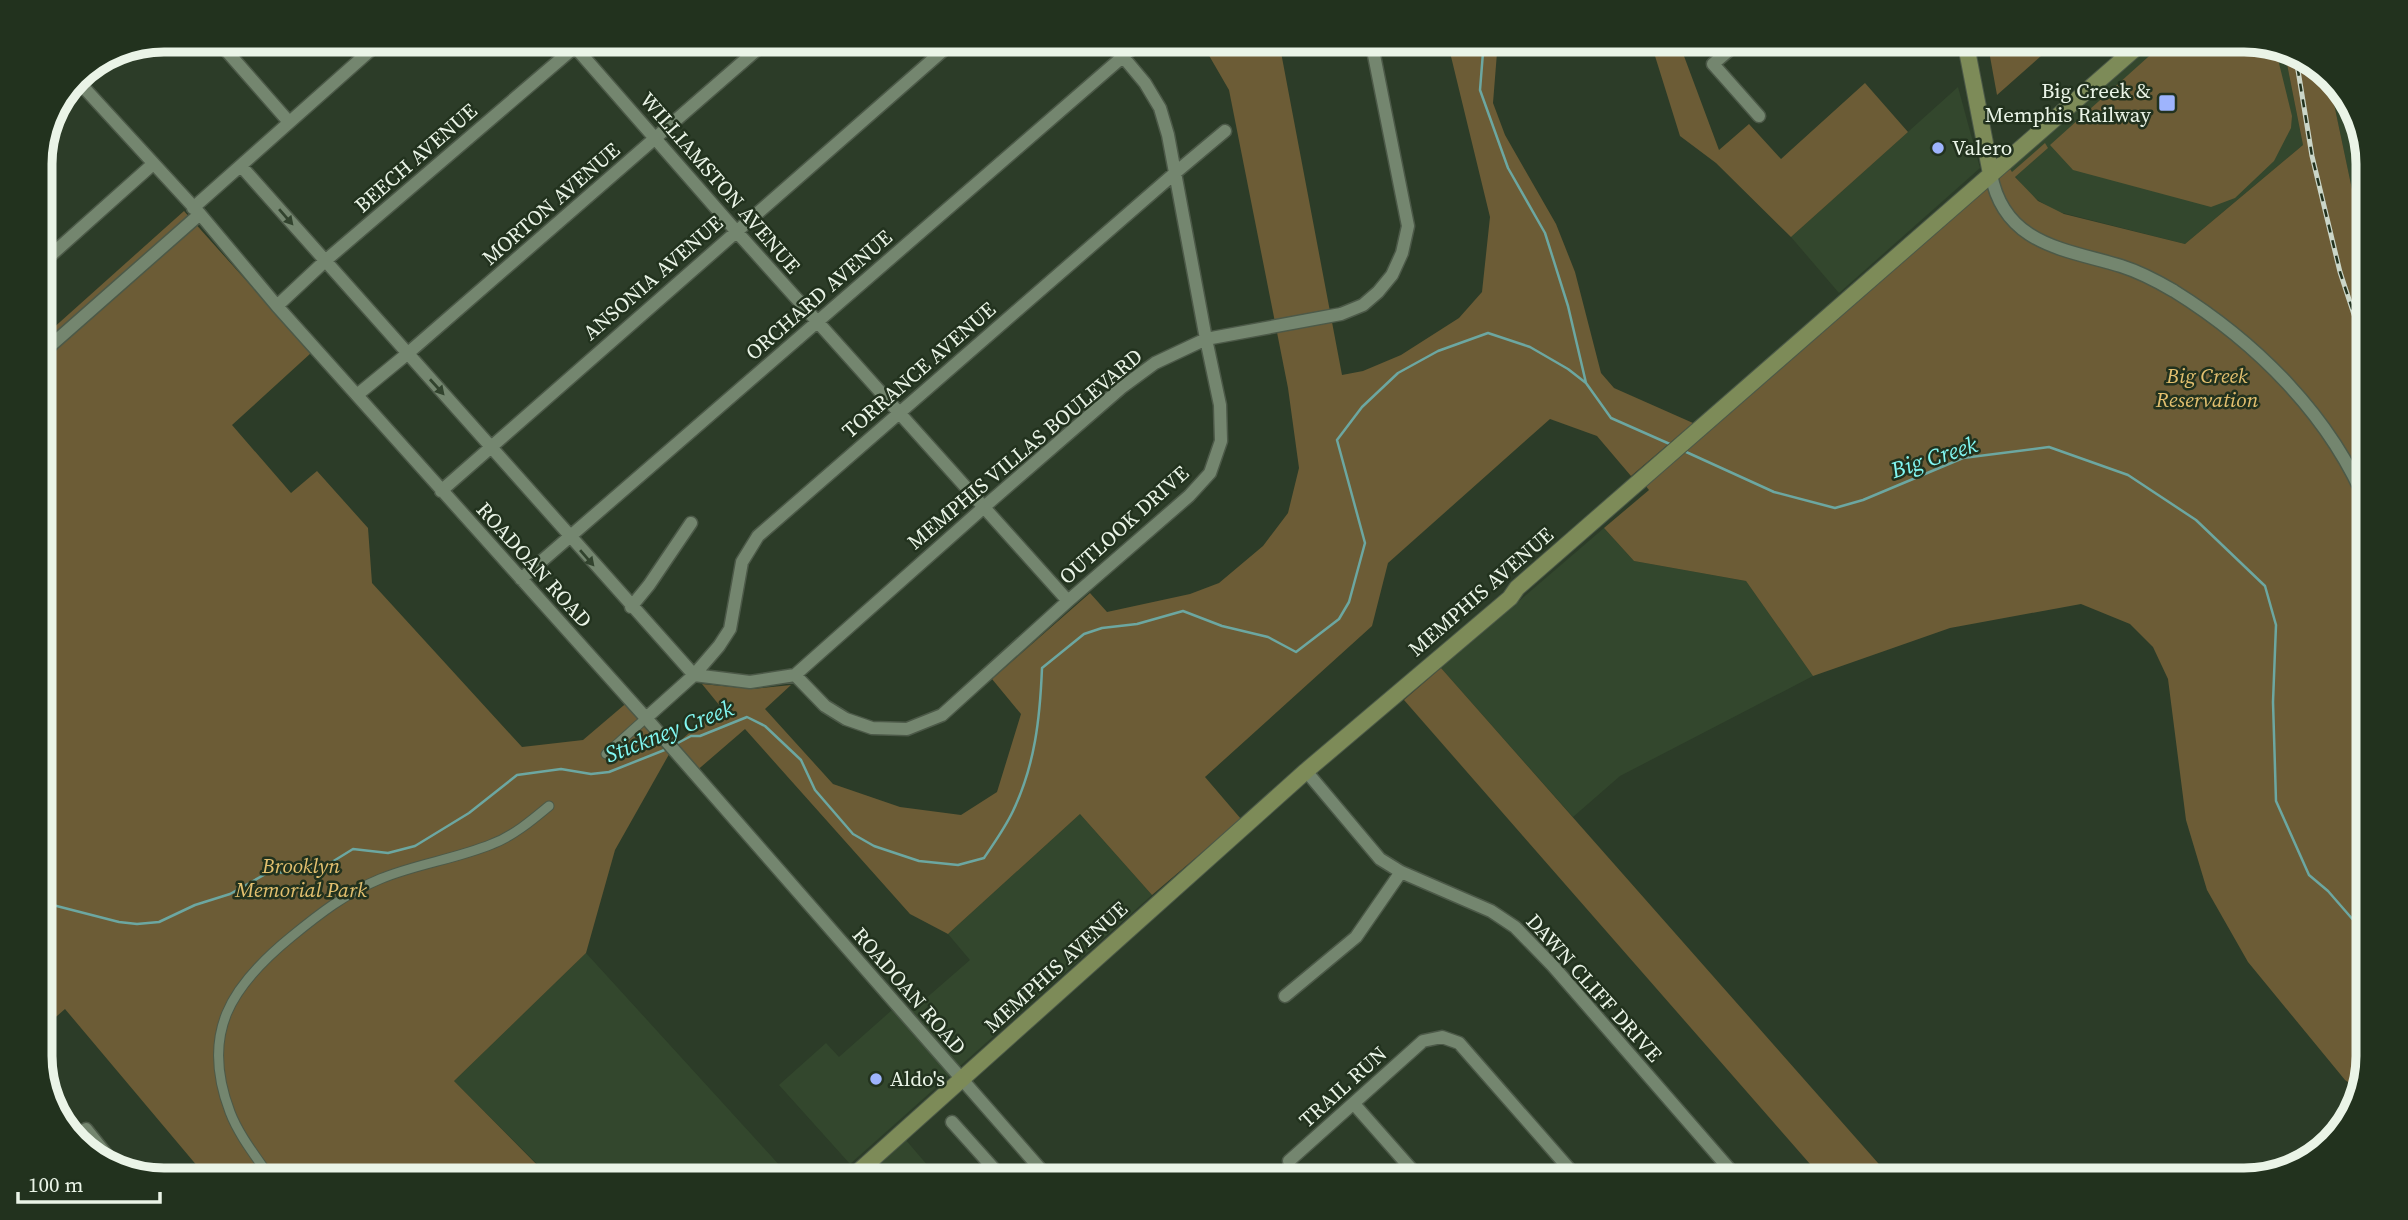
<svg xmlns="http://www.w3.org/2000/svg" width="2408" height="1220" viewBox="0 0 2408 1220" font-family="'Source Serif 4',serif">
<rect width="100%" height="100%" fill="#2c3c28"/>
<path fill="#33472d" d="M2153,40H2244L2284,49L2303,145L2185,244L2055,211L2030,195L2008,167Z
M2329,80L2347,95L2368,156V242L2357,213Z
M1958,87L1980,168L1839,293L1791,237Z
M1604,528L1634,561L1746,581L1813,676L1620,776L1573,817L1441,668Z
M1080,814L1152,895L850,1164L779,1085L826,1043L839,1057L892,1010L901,1020L970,960L948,934Z
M586,953L793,1180H543L548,1175L454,1081Z
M905,1139L940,1180H858Z"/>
<path fill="#6c5c36" d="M1196,40H1274L1280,47L1342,375L1363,371L1401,355L1459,318L1482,292L1490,217L1447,40H1498L1493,103L1505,135L1556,224L1575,272L1601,373L1614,388L1693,423L1631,476L1597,436L1550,419L1388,563L1372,626L1205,777L1241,819L1152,895L1080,814L948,934L910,914L745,729L694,773L672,749L615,850L586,953L454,1081L548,1176L543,1180H209L65,1009L41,1030V339L184,211L311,353L232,425L291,493L317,471L368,528L372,583L522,747L583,740L630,700L672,748L720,706L702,684L753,689L791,685L765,709L833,784L900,807L961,815L997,792L1021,714L992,679L1090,593L1107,612L1190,594L1219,583L1263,546L1288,513L1299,468L1288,388L1229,90L1207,52Z
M1650,40H1678L1719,150L1749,124L1781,159L1865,83L1908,132L1791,237L1716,163L1680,136Z
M1987,40H2065L2050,48L1997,95Z
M2167,40H2244L2275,47L2292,116L2291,128L2274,161L2235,198L2211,207L2073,170L2050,145Z
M2284,49L2298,53L2329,80L2357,213L2368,233V1056L2360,1090L2345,1080L2248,962L2207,890L2186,820L2168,679L2153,647L2130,624L2081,604L1950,628L1813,676L1746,581L1634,561L1604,528L1649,490L1641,480L2005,161L2012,172L2045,143L2048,148L2015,177L2038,201L2064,214L2185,244L2303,145Z
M1441,668L1893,1180H1824L1404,700Z"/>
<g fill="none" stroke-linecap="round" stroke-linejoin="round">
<path stroke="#6ca7a1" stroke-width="2.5" d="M1484,40L1480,90L1508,168L1545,233L1568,306L1586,383L1611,418L1672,445
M1684,451L1774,492L1835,508L1863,500L1963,458L2049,447L2128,475L2196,520L2265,586L2276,625L2273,702L2276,801L2309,875L2328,891L2368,937
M676,744L691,736H700L747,717L765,726L801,760L815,790L853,834L874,846L919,861L958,865L984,858C994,843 1005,828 1013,811C1035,765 1040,718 1042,668L1084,634L1102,628L1137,624L1183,611L1222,626L1268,637L1296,652L1339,619L1349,602L1365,543L1337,440L1362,407L1398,373L1438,351L1488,333L1530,347L1568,369L1586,383
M41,902L119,922L137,924L159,922L195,905L230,894L269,872L294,873L332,862L353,849L388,853L415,846L469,813L517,775L561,769L591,774L609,772L667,749"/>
<defs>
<path id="pedestrian" d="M606,754L646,718
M272,1180C258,1159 239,1136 230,1112C200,1033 231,986 291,937C319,914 346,893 380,879C416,864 456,859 492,844C513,836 531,821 549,806"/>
<path id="minor" d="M217,40L289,122
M569,40L736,231L1068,601
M1741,40L1713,64L1759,116
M76,79L200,214L277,306L646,718L1050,1180
M241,166L694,675L719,646L730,629L742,562L758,536L1175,173L1225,131
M1991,174C2004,245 2065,249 2121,266C2140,272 2157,281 2174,291C2256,342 2331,416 2368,507
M193,208L382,40
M41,264L153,164
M277,306L325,261L583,40
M41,354L200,214
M357,395L407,354L768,40
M441,491L955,40
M521,579L1142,40
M631,607L649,585L691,523
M795,675L825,706L846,719L872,728L907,729L942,715L1068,601L1189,496L1210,473L1221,441L1220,405L1206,339L1168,135L1160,108L1145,83L1109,40
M646,718L694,675L750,682L795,675L992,500L1121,388L1155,363L1206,339L1341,314L1363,305L1378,292L1392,275L1402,253L1408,226L1371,40
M1306,771L1380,859L1401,872L1491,911L1515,927L1553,966L1739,1180
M1285,996L1356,937L1401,872
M1354,1104L1421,1180
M952,1122L1004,1180
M76,1138L86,1129L118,1169
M1289,1161L1423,1041L1442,1037L1459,1043L1579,1180"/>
<path id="secondary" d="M1965,40L1991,174
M849,1180L1306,771L1510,598L1517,588L2145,40"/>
</defs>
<use href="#pedestrian" stroke="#4c5948" stroke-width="11"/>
<use href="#minor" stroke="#4c5948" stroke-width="15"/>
<use href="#secondary" stroke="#4c5948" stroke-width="18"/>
<use href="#pedestrian" stroke="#74866f" stroke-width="9"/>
<use href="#minor" stroke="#74866f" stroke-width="12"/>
<use href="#secondary" stroke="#7d8b58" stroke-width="16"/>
<defs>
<path id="rail" d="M2295,52L2312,156L2340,272L2368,357"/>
</defs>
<use href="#rail" stroke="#cbd6c8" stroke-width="5"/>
<use href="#rail" stroke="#22321e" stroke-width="2.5" stroke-dasharray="8" stroke-linecap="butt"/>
</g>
<defs><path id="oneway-solid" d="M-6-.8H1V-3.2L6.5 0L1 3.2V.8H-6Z" transform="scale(1.75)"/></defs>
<g fill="#32432e">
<use href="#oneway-solid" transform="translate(286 217) rotate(49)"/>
<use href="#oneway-solid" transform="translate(437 387) rotate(48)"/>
<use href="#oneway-solid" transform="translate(587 558) rotate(49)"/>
</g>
<g fill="#9eb4fd" stroke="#22321e" stroke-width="2.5">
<rect x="2158" y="94" width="18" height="18" rx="3.5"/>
<circle cx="1938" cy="148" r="7"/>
<circle cx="876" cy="1079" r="7"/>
</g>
<g text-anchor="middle" stroke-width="5" stroke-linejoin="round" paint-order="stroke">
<g font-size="21" fill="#eaf4e7" stroke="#22321e" text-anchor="start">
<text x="2151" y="98" text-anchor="end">Big Creek &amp;<tspan x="2151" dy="24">Memphis Railway</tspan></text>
<text x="1952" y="155">Valero</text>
<text x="890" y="1086">Aldo's</text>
</g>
<g font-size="21" fill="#eaf4e7" stroke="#22321e">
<text transform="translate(416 158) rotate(-41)" y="7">BEECH AVENUE</text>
<text transform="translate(720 183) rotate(49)" y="7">WILLIAMSTON AVENUE</text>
<text transform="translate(551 204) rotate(-41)" y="7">MORTON AVENUE</text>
<text transform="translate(653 278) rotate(-41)" y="7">ANSONIA AVENUE</text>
<text transform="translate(819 295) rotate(-41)" y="7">ORCHARD AVENUE</text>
<text transform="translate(919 370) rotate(-41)" y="7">TORRANCE AVENUE</text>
<text transform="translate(1025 449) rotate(-40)" y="7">MEMPHIS VILLAS BOULEVARD</text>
<text transform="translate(1124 525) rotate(-42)" y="7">OUTLOOK DRIVE</text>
<text transform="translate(534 565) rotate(48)" y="7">ROADOAN ROAD</text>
<text transform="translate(1481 592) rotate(-41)" y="7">MEMPHIS AVENUE</text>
<text transform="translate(1056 967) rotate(-42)" y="7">MEMPHIS AVENUE</text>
<text transform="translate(1594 988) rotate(48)" y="7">DAWN CLIFF DRIVE</text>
<text transform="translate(909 991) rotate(49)" y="7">ROADOAN ROAD</text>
<text transform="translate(1343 1087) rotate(-42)" y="7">TRAIL RUN</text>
</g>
<g font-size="21" font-style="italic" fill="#e3c06f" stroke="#22321e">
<text x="2207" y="383">Big Creek<tspan x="2207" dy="24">Reservation</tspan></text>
<text x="301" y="873">Brooklyn<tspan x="301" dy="24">Memorial Park</tspan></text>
</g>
<g font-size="23" font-style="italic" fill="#82f8f3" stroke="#22321e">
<text transform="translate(1934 457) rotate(-18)" y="8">Big Creek</text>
<text transform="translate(669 731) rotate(-21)" y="8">Stickney Creek</text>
</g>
</g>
<path d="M0 0H2408V1220H0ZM164 52H2244A112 112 0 0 1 2356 164V1056A112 112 0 0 1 2244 1168H164A112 112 0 0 1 52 1056V164A112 112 0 0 1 164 52Z" fill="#22321e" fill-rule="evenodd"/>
<path fill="none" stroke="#eaf4e7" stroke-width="9" d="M164 52H2244A112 112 0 0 1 2356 164V1056A112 112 0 0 1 2244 1168H164A112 112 0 0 1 52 1056V164A112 112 0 0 1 164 52Z"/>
<path d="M18 1192v10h142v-10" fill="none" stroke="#eaf4e7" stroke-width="3.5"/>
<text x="28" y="1192" font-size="21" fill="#eaf4e7" stroke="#22321e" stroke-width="5" paint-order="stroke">100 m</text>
</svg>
